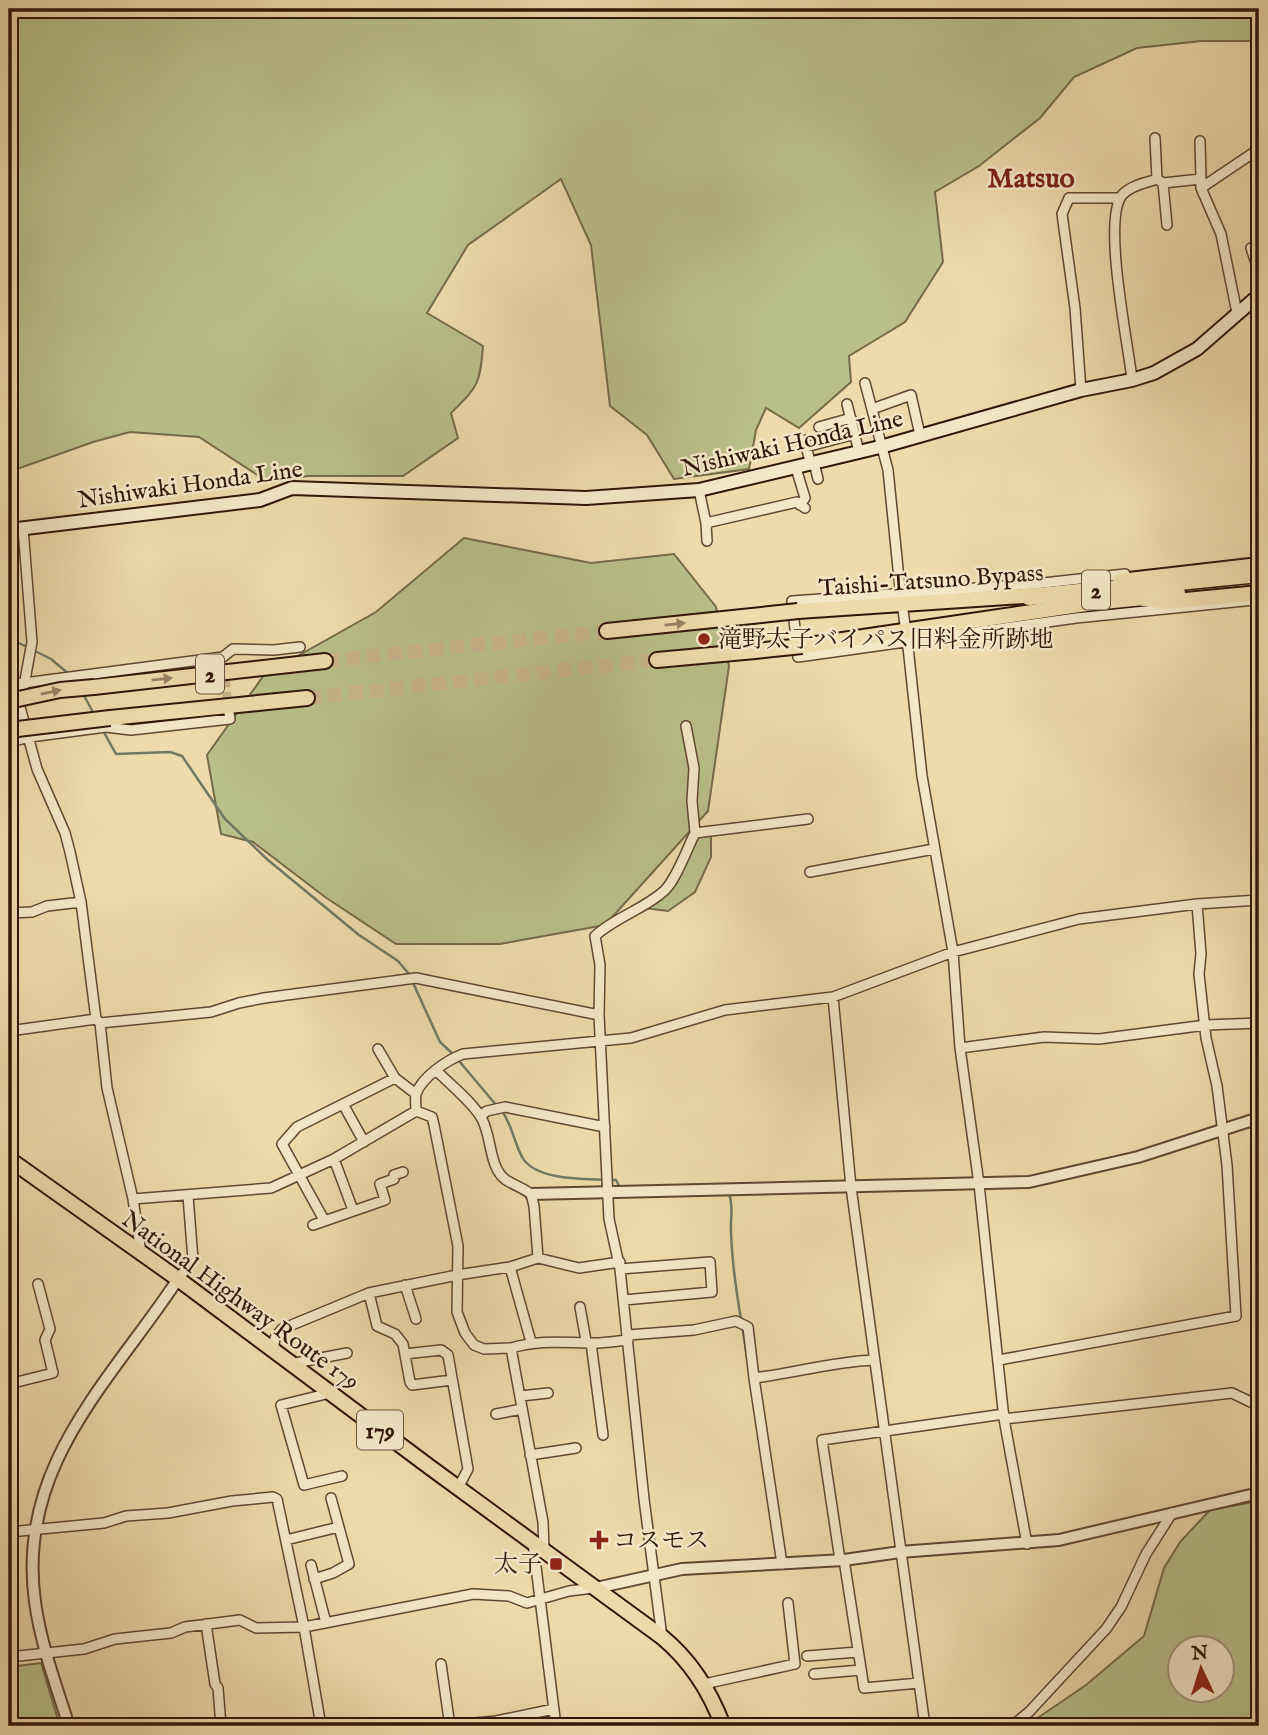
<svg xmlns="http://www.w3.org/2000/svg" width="1268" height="1735" viewBox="0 0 1268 1735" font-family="'IM FELL English','Noto Serif JP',serif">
<rect width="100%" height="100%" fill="#eedaaa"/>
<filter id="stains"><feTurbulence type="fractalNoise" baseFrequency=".00286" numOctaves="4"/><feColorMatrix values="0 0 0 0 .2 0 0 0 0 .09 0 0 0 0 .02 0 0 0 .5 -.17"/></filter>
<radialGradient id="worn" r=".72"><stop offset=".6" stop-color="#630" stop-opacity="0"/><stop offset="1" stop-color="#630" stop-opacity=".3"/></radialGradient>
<path fill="#b9bf88" stroke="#766a49" stroke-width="2" fill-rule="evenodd" d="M9,9H1259V41H1201L1137,48L1074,77L1040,118L979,166L935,192L943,262L905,322L849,356L851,382L799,428L766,408L756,430L749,469L674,479L647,435L610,406L591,245L561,179L468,245L427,313L483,346C480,385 478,386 451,413L458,438L403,476H308L268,482L199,437L130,432L93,442L20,468L9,467Z
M464,538L591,563L674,554L716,607L729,666L708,811L605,925L500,944H396L325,897L253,842L221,834L207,755L264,675L376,612Z
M697,835H711V857L695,892L668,911L645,908L676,884Z
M1259,1501V1726H1026L1086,1685L1144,1636L1164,1568L1180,1542L1210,1510ZM1180,1648H1222V1690H1180Z
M41,1663L60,1726H9V1667Z"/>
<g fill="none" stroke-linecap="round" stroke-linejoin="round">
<path stroke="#717966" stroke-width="2.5" d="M9,638L51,659L70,675
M82,692L94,714
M102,729L116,754L170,752L182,756L225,819L268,860L359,935L398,961L409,974L440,1042L454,1055L497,1106
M502,1111C512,1125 514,1142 522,1157C536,1182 590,1179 616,1180L620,1188
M729,1194C734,1207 730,1218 731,1232C732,1261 736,1290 741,1319
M742,1325L747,1357"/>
<path stroke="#c8b38a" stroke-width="9" stroke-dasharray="9 4.5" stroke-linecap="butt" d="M224,665L228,709"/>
<path stroke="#c8b38a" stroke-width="14" stroke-dasharray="14 7" stroke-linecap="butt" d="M325,661L607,631
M307,698L657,660"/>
<defs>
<path id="minor" d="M1155,138L1157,179
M1200,141L1201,179
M1163,183L1167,225
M1201,188L1259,149
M1251,248L1259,272
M1132,380C1129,347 1101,217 1123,194C1132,185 1146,183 1157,179L1163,183L1201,179V188L1221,234L1237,313
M865,383L888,470L901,598
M1081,390L1075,308L1062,214L1069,198H1120
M847,404L859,452
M872,409L911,395L920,435
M819,427L851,418
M804,440L811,464
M806,447L855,434
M814,463L818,479
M796,468L805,498L800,505
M699,490L706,523L707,541
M706,523L797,502L805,508
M23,528L32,642L20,707L37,769L65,833L70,852L81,902L96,1019
M1125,574L1034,584L792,601L798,657L1076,618L1254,600
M903,610L905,625
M907,638L922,776L953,952L960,1048L979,1184L1004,1419L1027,1544
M9,685L223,657L233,649L274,650L300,647
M686,726L694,768L692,801L695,833
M9,742L30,737L106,727L131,730L230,719L229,713
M810,872L934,849
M9,913L32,912L47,906L81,902
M833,997L851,1187L925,1726
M100,1023L107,1088L133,1199L141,1253
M9,1031L96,1019L100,1023L211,1012L239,1003L264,998L416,978L599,1015
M960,1048L1044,1037L1099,1039L1206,1025L1259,1023
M378,1049L395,1078L416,1094
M436,1070C450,1085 472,1101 482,1119C492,1138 489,1168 506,1180C514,1185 523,1188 531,1194L534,1206L538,1258
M343,1104L364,1142
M416,1111C416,1106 415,1098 416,1094C422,1077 447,1060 463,1054L631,1038L725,1010L833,997L953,952L1079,919L1197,904L1259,900
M416,1111L432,1117L434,1125L458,1246L457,1312L465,1333L474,1345L484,1349L511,1348L543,1522L544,1550
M480,1116L487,1111L505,1107L605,1127
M334,1159L353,1210
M133,1199L271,1188L334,1159L416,1111
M324,1220L282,1144L297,1127L395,1078
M313,1225L385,1200L380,1184L394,1179V1175L403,1172
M510,1267L531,1342
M620,1269L710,1262L712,1292L624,1300
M178,1279L193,1260L188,1196
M405,1285L416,1319
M369,1293L377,1326L395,1334L403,1344L410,1382L412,1385L452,1380
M580,1307L586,1341
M628,1335L694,1330L736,1321L748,1327L754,1378C794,1373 832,1362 873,1360
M591,1343L603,1435
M511,1348C542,1339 564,1343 595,1343C606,1343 617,1341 628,1340
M273,1351L275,1338L282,1329L369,1293L457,1275L510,1267L538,1258L579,1268L620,1262
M405,1354L441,1350L448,1355L468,1469L458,1488
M999,1360L1236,1316L1227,1165L1217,1086L1206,1038L1199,974L1201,954L1197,904
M290,1364L347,1353
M754,1378L782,1564
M9,1384L53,1373L45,1340L50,1329L38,1284
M330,1393L281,1405L304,1485L342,1476
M521,1396L548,1393
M496,1414L522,1409
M1004,1419L1232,1393L1259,1406
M530,1455L576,1448
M9,1532L104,1523L126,1516L168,1513L232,1501L273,1497L277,1499L304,1627L321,1726
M286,1540L339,1527
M533,1543L556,1726
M840,1560L822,1440L1004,1414
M844,1560L864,1688L919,1683
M311,1565L326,1623
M314,1579L333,1573L349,1564L331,1498
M206,1624L215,1684L218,1688L221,1726
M662,1637L644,1499L620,1269L609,1219L599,1015L600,965L595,936C615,917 643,910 664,891C676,880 687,849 695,833L808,819
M807,1656L858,1652
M9,1657L84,1649L115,1639L171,1633L185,1627L240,1620L256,1628L304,1627L473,1594L509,1596L527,1603L569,1591L594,1588
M441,1664L450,1726
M814,1674L861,1670
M704,1684L795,1664L788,1603
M445,1726L496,1721L554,1709
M1012,1726L1029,1712L1106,1629L1121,1607L1146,1554L1172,1513"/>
<path id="tertiary" d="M531,1194L1029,1182L1138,1157L1259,1118
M596,1588L682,1569L844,1560L900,1552L1059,1540L1259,1493
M69,1726C56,1685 41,1645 35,1602C16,1466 110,1382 178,1279"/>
<path id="secondary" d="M9,530L260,500L292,488L586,498L699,490L884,446L1081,390L1132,380L1154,373L1197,349L1259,295"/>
<path id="trunk" d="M1120,581L1259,565
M798,611L1038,595
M607,631L752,616
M802,646L1093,603L1144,598L1165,602L1259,593
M657,660L755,651
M94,687L325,661
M110,718L307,698
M9,1159L178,1279L431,1468L662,1637C691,1661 710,1691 723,1726"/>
<path id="motorway" d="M1029,597L1259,574
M1144,598L1177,593"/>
</defs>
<use href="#minor" stroke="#614632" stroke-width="12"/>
<use href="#tertiary" stroke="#614632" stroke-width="14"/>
<use href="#secondary" stroke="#32150a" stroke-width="16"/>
<use href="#trunk" stroke="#32150a" stroke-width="18"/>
<use href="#motorway" stroke="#32150a" stroke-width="19"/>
<use href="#minor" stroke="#f4e7c8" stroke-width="9"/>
<use href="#tertiary" stroke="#f4e7c8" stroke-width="10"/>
<use href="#secondary" stroke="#f4e7c8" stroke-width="12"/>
<use href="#trunk" stroke="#eedaaa" stroke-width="14"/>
<use href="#motorway" stroke="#eedaaa" stroke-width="16"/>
<defs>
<path id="trunk-bridge" d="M752,616L798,611
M755,651L802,646
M9,701L60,690L94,687
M9,730L110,718"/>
</defs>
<use href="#trunk-bridge" stroke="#32150a" stroke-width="18" stroke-linecap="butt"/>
<use href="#trunk-bridge" stroke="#eedaaa" stroke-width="14"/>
</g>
<defs><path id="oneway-solid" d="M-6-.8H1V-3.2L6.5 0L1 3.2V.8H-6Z" transform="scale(1.75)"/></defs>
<g fill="#998162">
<use href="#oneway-solid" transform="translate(675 624) rotate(-6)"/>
<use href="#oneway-solid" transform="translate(162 679) rotate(-6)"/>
<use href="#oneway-solid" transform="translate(51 692) rotate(-11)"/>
</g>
<g fill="#8f2418" stroke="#f4e7c8" stroke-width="2.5">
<circle cx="704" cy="639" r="7"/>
<path d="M595.5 1529.5h7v7h7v7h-7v7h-7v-7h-7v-7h7z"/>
<rect x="549" y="1557" width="14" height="14" rx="3.5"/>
</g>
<g text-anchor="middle" stroke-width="5" stroke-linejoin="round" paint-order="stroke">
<g fill="#f4e7c8" stroke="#6c5443" stroke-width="2">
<rect x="1082" y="570.5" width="28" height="39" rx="5"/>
<rect x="196" y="654.5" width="28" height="39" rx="5"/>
<rect x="357" y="1410.5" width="46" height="39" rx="5"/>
</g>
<g font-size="23" font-weight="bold" fill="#32150a">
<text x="1096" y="598">2</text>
<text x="210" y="682">2</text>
<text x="380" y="1438">179</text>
</g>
<g font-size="24" fill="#32150a" stroke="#f4e7c8">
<text transform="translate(792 443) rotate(-13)" y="8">Nishiwaki Honda Line</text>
<text transform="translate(190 484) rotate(-8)" y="8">Nishiwaki Honda Line</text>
<text transform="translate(931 580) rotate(-4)" y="8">Taishi-Tatsuno Bypass</text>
<text transform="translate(241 1300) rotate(36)" y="8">National Highway Route 179</text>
</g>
<g font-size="24" fill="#32150a" stroke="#f4e7c8" text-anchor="start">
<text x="718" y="647">滝野太子バイパス旧料金所跡地</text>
<text x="613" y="1548">コスモス</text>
<text x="542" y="1572" text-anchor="end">太子</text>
</g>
<g font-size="28" font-weight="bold" fill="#7a1f14" stroke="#f4e7c8">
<text x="1031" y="187">Matsuo</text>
</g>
</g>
<rect width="1268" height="1735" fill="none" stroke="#eedaaa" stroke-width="35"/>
<rect x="10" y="10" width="1247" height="1714" fill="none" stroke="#32150a" stroke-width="3.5"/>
<rect x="18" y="18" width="1233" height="1700" fill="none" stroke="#32150a" stroke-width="2"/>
<g transform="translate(1201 1669) rotate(356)"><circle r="33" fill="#f4e7c8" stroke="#a6937c" stroke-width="2"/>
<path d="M0-5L12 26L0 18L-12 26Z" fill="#8f2418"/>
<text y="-10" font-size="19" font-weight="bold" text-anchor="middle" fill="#32150a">N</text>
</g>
<rect width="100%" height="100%" filter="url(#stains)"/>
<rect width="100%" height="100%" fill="url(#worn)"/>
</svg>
